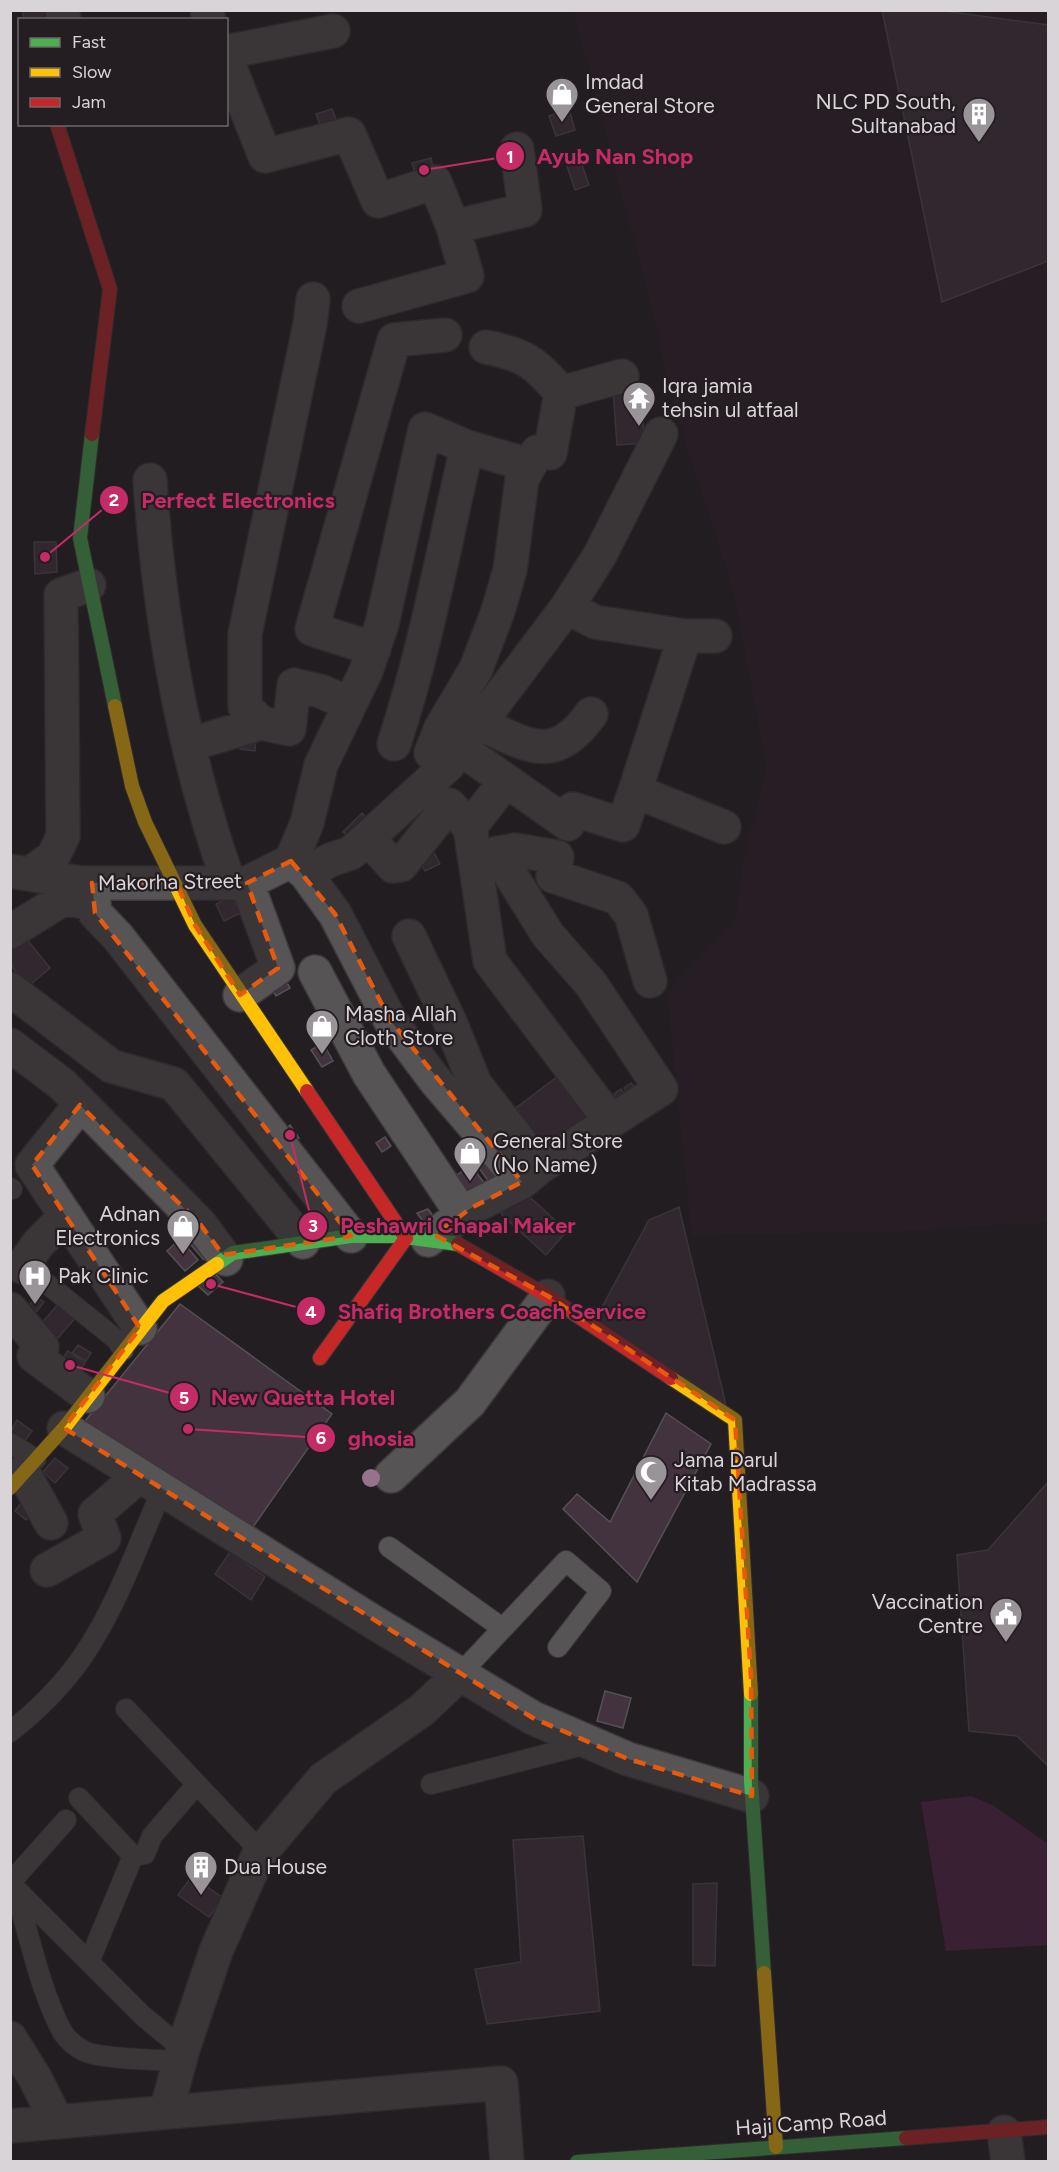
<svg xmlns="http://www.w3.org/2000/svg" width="1059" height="2172" viewBox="0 0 1059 2172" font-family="Figtree,sans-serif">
<rect width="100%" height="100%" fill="#231e21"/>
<path fill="#2c2129" d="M574,11H1048V1222L884,1232L692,1235L668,1000L670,990L735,924L745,851L767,767L734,591L677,416L646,285Z"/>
<path fill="#57244b" d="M971,1796L994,1806L1048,1844V1945L946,1951L921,1802Z"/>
<path fill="#43333f" stroke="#545153" stroke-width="1.5" d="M22,10H56L58,20H24Z
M882,10H936L1048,25V261L942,302Z
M332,109L340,129L324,135L316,114Z
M569,109L575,130L556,136L549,116Z
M431,158L435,178L418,182L412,163Z
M580,159L589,185L575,190L566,163Z
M640,387L645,443L617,445L613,389Z
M34,542H56L57,572L35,574Z
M240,736L256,737L255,751L240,749Z
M362,813L373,825L355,843L343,832Z
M432,849L440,864L425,871L418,857Z
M232,896L240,913L224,921L216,904Z
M20,931L50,968L25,989L10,962V939Z
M281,973L290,988L276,996L267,981Z
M323,1043L333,1061L322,1067L311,1050Z
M566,1070L598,1116L547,1150L516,1108Z
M631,1083L639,1094L631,1099L624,1088Z
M621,1089L629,1100L622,1105L614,1094Z
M290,1125L299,1138L290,1144L281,1132Z
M385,1137L391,1146L382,1152L376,1143Z
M490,1152L508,1177L493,1187L475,1163Z
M471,1165L487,1187L470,1200L454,1177Z
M522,1190L567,1231L546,1255L501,1214Z
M679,1207L726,1405L595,1320L649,1220Z
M428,1209L436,1220L425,1224L417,1213Z
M196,1228L204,1260L185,1238Z
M180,1239L198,1260L185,1271L167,1251Z
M213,1271L223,1282L208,1295L198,1286Z
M36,1297L44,1302L34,1315L26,1309Z
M60,1302L77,1316L57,1339L39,1326Z
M180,1304L332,1414L246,1537L81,1426Z
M78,1345L91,1353L86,1361L72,1353Z
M68,1351L85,1363L72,1380L55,1368Z
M666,1413L711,1444L637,1582L563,1509L577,1494L610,1522Z
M17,1420L32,1431L24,1442L10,1432Z
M55,1458L68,1468L55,1483L43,1472Z
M1048,1482V1766L1017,1736L969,1731L957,1555L988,1550Z
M26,1497L38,1506L26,1520L15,1511Z
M230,1552L265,1577L251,1600L215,1574Z
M605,1691L631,1698L623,1728L597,1721Z
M583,1836L600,2011L487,2024L475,1969L521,1962L513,1840Z
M192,1876L223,1898L209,1917L178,1895Z
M717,1883L715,1966L693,1965V1884Z"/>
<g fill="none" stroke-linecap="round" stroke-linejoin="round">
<defs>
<path id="lane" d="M10,1188L12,1189
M13,1262L31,1271L117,1340L123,1350
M10,1443L36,1459
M389,1547L502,1628
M460,1674L566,1561L601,1591L558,1647
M126,1709L261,1852
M10,1732C38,1710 63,1685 83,1656C117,1606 138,1545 162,1490
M431,1784L591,1743
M79,1798L133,1856L89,1962
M133,1856L145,1854L152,1836L197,1784
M10,1883L66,1820
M15,1888C29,1934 40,1991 63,2033C68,2040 76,2047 84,2051C100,2059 160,2060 180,2061
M18,1891L143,2016L183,2049"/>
<path id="street" d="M62,10L64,20
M207,10L209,20
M226,52L333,31
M226,58L265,156L349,134L378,201L435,182L453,227
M359,306L467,276L453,227L525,210L517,149
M486,347C523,354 537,363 561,393
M150,480C159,617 183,754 229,883
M567,607L595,622L685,636H715
M685,636L635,791L724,827
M374,649L312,629L394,340L445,335
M261,723L245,707V634L310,324L313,299
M480,724C528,745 554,766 591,714
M394,744C426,647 444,546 467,447L529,465
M189,745L261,723L289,729L294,685L320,691L350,704
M461,749L568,824L573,809L623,825L635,791
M448,765L567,607L600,555L661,434
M470,827L505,782
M368,838L393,866L401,865L449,805L470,827L490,961L610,1120
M480,857L515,850L557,857L553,876L618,898L631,915L650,981
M291,861L307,823L321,765L366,671L382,624L425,429L467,447
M10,871L81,883H247L291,861L306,874L330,860L351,853L448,765L431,753L441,728L476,669L498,611L510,570L522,479L537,452L550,453L561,393L622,376
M30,874L53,857L63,836L61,595L89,585
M306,874L335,914L390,1020L434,1079L522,1182
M92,883L95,913L118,937L351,1236
M10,932L63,899L93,903
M409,936L450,1022L475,1084L540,1167
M315,972L369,1074L462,1214
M10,989L111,1066L174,1084L303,1242
M240,995L278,968L247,883
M10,1045L63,1085L200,1224L226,1259
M80,1105L32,1165L140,1328
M428,1240L471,1208L522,1182L540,1167L661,1089L591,984L548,935L497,853
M22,1267L38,1244L66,1216
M10,1309L42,1347L34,1356L88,1396
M64,1428L375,1623L533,1718L628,1759L752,1796
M23,1472L51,1523
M391,1476L470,1402L548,1296
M47,1570L104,1538L95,1514L139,1476
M10,2038L35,2078L57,2122
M166,2112L183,2049L216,1951L258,1856L323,1779L422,1710L460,1674
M10,2126L501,2083L507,2162
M1004,2132L1008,2162"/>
<path id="fast" d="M92,434L80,538L115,706
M217,1264L233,1253L351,1236H397L458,1244
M751,1694V1781L764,1973
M577,2162L906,2138"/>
<path id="slow" d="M115,706L132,786L145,822L195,925L307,1091
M671,1378L735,1420L751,1694
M10,1488L64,1428L163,1301L217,1264
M764,1973L776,2147"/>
<path id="jam" d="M57,124L110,289L92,434
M307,1091L406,1238L320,1358
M458,1244L548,1296L671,1378
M906,2138L1048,2127"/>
</defs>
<use href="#lane" stroke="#3d393b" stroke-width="22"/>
<use href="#street" stroke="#3d393b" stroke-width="36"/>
<use href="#fast" stroke="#3d393b" stroke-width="16"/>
<use href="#slow" stroke="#3d393b" stroke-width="16"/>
<use href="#jam" stroke="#3d393b" stroke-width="16"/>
<use href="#lane" stroke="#575456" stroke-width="20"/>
<use href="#street" stroke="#575456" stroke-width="33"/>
<use href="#fast" stroke="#4caf50" stroke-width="14"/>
<use href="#slow" stroke="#ffc107" stroke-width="14"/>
<use href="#jam" stroke="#c62828" stroke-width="14"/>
</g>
<circle fill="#96728b" cx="371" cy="1478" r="9"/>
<path d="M0 0H1059V2172H0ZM291,861L335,914L390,1020L522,1182L471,1208L435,1235L548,1296L735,1420L751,1677L752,1796L628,1759L533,1718L64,1428L140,1328L32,1165L80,1105L200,1224L223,1255L351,1236L95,913L92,883L176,882L195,925L240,995L278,968L247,883Z" fill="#231e21" fill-opacity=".55" fill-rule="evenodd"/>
<path fill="none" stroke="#e8590c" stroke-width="4.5" stroke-dasharray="12 8" stroke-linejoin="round" d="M291,861L335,914L390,1020L522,1182L471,1208L435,1235L548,1296L735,1420L751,1677L752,1796L628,1759L533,1718L64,1428L140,1328L32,1165L80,1105L200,1224L223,1255L351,1236L95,913L92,883L176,882L195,925L240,995L278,968L247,883Z"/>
<defs>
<symbol id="shop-pin" viewBox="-11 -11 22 30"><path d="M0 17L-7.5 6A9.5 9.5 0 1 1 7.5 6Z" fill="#999497" stroke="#241d22"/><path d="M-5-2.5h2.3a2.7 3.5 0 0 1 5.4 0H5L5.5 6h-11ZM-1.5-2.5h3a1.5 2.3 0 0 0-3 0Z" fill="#fff"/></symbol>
<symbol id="building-pin" viewBox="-11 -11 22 30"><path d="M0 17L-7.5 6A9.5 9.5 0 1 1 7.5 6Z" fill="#999497" stroke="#241d22"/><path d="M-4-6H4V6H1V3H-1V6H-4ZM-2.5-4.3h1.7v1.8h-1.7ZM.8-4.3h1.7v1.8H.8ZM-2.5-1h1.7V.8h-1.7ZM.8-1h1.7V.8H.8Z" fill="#fff"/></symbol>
<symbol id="temple-pin" viewBox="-11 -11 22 30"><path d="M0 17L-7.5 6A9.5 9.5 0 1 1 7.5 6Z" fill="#999497" stroke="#241d22"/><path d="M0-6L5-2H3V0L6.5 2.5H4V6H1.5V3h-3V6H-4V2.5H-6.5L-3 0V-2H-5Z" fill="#fff"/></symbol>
<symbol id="hospital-pin" viewBox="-11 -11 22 30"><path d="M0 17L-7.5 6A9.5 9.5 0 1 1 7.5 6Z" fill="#999497" stroke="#241d22"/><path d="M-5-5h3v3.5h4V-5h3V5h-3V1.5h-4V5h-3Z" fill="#fff"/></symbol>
<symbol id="mosque-pin" viewBox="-11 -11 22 30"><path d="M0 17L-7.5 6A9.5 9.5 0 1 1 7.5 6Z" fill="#999497" stroke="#241d22"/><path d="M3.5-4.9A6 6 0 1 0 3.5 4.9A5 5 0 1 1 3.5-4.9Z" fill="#fff"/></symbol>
<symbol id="civic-pin" viewBox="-11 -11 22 30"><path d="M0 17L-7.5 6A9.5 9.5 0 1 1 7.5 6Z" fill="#999497" stroke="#241d22"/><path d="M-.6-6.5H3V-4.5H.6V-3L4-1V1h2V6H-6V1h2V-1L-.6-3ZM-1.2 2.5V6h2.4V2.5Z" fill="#fff"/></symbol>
</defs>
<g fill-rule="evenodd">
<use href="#shop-pin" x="543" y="75" width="38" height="52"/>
<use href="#building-pin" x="960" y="95" width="38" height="52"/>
<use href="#temple-pin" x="620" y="379" width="38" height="52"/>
<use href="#shop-pin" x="303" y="1007" width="38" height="52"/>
<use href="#shop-pin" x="451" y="1134" width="38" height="52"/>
<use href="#shop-pin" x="164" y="1207" width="38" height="52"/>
<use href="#hospital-pin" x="16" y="1257" width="38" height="52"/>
<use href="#mosque-pin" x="632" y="1453" width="38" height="52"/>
<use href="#civic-pin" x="987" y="1595" width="38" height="52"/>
<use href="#building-pin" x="182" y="1848" width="38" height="52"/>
</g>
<g text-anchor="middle" stroke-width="4.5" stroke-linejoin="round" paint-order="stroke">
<g font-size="21" fill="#d9d4d7" stroke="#241d22" text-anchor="start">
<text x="585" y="89">Imdad<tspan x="585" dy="24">General Store</tspan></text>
<text x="956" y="109" text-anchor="end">NLC PD South,<tspan x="956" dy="24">Sultanabad</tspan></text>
<text x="662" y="393">Iqra jamia<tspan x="662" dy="24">tehsin ul atfaal</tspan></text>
<text x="345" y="1021">Masha Allah<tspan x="345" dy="24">Cloth Store</tspan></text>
<text x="493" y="1148">General Store<tspan x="493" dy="24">(No Name)</tspan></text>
<text x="160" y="1221" text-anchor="end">Adnan<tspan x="160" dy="24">Electronics</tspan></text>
<text x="58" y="1283">Pak Clinic</text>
<text x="674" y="1467">Jama Darul<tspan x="674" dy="24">Kitab Madrassa</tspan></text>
<text x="983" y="1609" text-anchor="end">Vaccination<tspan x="983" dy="24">Centre</tspan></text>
<text x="224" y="1874">Dua House</text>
</g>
<g font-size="21" fill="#d9d4d7" stroke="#241d22">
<text transform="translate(170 882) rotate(-1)" y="7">Makorha Street</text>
<text transform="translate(811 2123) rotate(-4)" y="7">Haji Camp Road</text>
</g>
</g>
<path fill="none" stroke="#c42b67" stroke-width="2" d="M424 170L510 156M45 557L114 500M290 1135L313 1226M211 1284L311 1311M70 1365L184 1397M188 1429L321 1438"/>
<g fill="#c42b67" stroke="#241d22" stroke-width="2">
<circle cx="424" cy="170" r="6"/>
<circle cx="45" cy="557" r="6"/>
<circle cx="290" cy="1135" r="6"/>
<circle cx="211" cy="1284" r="6"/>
<circle cx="70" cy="1365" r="6"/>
<circle cx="188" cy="1429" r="6"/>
<circle cx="510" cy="156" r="15"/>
<circle cx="114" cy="500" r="15"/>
<circle cx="313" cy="1226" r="15"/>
<circle cx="311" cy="1311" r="15"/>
<circle cx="184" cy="1397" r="15"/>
<circle cx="321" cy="1438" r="15"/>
</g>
<g font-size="18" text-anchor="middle" font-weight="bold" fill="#fff">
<text x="510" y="163">1</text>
<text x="114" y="506">2</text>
<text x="313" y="1232">3</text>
<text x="311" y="1318">4</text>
<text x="184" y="1404">5</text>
<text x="321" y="1444">6</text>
</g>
<g font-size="22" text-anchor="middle" font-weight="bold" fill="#c42b67" stroke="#241d22" stroke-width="4.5" stroke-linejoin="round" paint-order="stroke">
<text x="615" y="164">Ayub Nan Shop</text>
<text x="238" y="508">Perfect Electronics</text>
<text x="458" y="1233">Peshawri Chapal Maker</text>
<text x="492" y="1319">Shafiq Brothers Coach Service</text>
<text x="303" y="1405">New Quetta Hotel</text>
<text x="381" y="1446">ghosia</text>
</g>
<rect width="1059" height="2172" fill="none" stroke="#d9d4d7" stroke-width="24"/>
<rect x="18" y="18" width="210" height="108" fill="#241d22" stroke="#6c666a" stroke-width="1.5"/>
<rect x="30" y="38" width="30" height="9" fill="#4caf50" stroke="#6c666a" stroke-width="1.5"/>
<text x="72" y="48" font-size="18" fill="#d9d4d7">Fast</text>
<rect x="30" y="68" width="30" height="9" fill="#ffc107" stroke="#6c666a" stroke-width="1.5"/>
<text x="72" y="78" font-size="18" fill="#d9d4d7">Slow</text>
<rect x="30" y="98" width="30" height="9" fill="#c62828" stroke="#6c666a" stroke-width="1.5"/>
<text x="72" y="108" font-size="18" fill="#d9d4d7">Jam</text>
</svg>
